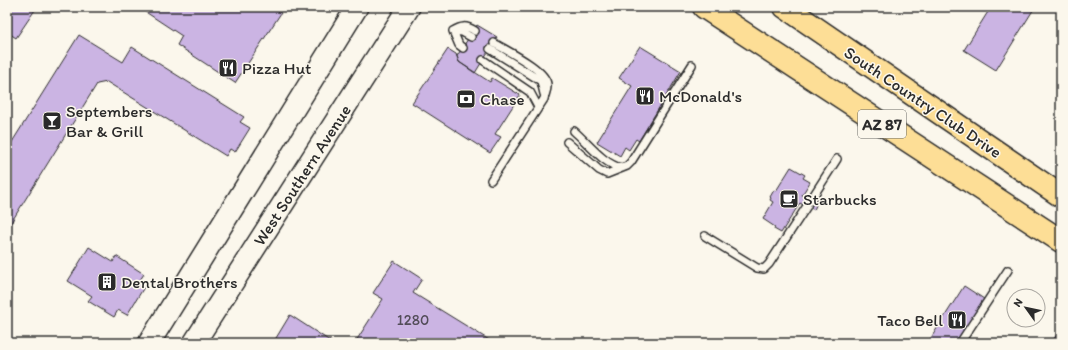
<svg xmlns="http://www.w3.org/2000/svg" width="1068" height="350" viewBox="0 0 1068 350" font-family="Itim,sans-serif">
<rect width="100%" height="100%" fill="#fbf7ec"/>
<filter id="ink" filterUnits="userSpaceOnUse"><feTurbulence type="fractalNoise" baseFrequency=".025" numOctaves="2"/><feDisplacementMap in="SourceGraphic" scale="8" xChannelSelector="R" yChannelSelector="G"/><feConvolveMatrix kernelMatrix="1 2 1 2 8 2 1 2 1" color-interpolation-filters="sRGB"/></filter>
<g filter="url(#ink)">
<path fill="#cbb4e3" stroke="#2b2b2b" d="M7,7H37L16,38L7,32Z
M138,7H271L281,13L235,83L177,45L182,36Z
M991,7H1035L996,70L964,50Z
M477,25L497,37L475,73L459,62L457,56Z
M79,35L123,62L132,47L244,117L240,122L250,128L235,152L230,149L226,156L107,82L97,84L7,229V150Z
M640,46L681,71L639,141L636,139L629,150L625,147L620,156L597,142L632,86L619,78Z
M448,49L456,54L459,62L490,82L492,78L520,95L495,134L501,137L490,153L412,103Z
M791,167L805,175L803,178L810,182L802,195L816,205L814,210L804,203L803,205L800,203L781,233L774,229L775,227L763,219L773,202L770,200L771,198L770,197L774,190L776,191Z
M89,247L113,262L116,256L144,274L140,280L146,284L127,315L118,310L114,317L88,301L92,296L68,281Z
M394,261L422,279L413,293L494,343H360L356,341L383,299L373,293Z
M964,286L984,299L956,343H933L929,341Z
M290,315L333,343H273Z
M1060,330L1061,343H1051Z"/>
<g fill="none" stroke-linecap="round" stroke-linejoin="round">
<defs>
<path id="lane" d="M453,31C461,26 466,25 475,31
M453,31L459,45L463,48
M453,31L462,32L471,37
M490,49L541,81L544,94
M483,60L530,92L538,107
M574,131C588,143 604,165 622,168
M567,142L599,170L607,174L627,166L631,162L692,65
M491,180L544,99C545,94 548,89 547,84C545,69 507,51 494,43
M810,201L837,159
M705,236L757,268L764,269L769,264L807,206
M960,343L1008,270"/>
<path id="secondary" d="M149,343L357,7
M194,343L409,7"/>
<path id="primary" d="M704,7L1061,241
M785,7L1061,196"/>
</defs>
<use href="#lane" stroke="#2b2b2b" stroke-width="10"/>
<use href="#secondary" stroke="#2b2b2b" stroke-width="24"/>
<use href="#primary" stroke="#2b2b2b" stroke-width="25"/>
<use href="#lane" stroke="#fbf7ec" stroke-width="7"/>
<use href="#secondary" stroke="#fbf7ec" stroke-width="21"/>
<use href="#primary" stroke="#fdde96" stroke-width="22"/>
</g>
</g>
<defs>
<symbol id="restaurant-square" viewBox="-11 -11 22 22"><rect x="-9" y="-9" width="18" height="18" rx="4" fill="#2b2b2b" stroke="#fbf7ec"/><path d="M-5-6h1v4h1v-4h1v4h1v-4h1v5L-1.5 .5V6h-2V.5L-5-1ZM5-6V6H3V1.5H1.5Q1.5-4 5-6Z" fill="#fff"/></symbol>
<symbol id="bank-square" viewBox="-11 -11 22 22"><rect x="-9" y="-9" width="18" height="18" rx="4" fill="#2b2b2b" stroke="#fbf7ec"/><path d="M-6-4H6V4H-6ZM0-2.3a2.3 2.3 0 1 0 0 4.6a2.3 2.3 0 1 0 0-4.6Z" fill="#fff"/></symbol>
<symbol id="bar-square" viewBox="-11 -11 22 22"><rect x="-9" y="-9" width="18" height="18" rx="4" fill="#2b2b2b" stroke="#fbf7ec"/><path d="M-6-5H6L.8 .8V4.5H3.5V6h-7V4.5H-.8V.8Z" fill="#fff"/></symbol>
<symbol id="cafe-square" viewBox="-11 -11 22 22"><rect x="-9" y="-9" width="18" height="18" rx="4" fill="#2b2b2b" stroke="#fbf7ec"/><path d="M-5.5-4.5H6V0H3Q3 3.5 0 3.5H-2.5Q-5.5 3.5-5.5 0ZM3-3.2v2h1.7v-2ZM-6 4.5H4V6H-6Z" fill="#fff"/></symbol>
<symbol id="building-square" viewBox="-11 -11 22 22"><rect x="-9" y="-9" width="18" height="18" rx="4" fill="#2b2b2b" stroke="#fbf7ec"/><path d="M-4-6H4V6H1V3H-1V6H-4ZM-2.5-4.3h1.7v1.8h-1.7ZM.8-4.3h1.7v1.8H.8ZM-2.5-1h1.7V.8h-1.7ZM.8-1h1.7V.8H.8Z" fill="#fff"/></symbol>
</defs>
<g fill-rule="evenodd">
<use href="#restaurant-square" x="217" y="57" width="22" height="22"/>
<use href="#restaurant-square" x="634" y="85" width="22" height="22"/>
<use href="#bank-square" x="455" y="88" width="22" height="22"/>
<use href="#bar-square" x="41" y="110" width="22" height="22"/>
<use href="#cafe-square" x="778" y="188" width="22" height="22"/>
<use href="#building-square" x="96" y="271" width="22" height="22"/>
<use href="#restaurant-square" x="946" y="309" width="22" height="22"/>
</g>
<g text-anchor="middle" stroke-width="3" stroke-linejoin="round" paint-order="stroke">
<g font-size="15" fill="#534d59">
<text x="413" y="325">1280</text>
</g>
<rect fill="#fbf7ec" stroke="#696865" stroke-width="1" x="858" y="110" width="48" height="28" rx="3"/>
<g font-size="16" font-weight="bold" fill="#2b2b2b">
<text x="882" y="130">AZ 87</text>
</g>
<g font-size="17" fill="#2b2b2b" stroke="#fbf7ec" text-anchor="start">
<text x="242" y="74">Pizza Hut</text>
<text x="659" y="102">McDonald's</text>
<text x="480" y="105">Chase</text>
<text x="66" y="117">Septembers<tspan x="66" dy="20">Bar &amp; Grill</tspan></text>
<text x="803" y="205">Starbucks</text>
<text x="121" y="288">Dental Brothers</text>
<text x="943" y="326" text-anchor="end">Taco Bell</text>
</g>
<g font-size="17" fill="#2b2b2b" stroke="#fbf7ec">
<text transform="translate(923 102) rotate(34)" y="6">South Country Club Drive</text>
<text transform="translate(302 175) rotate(-57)" y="6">West Southern Avenue</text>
</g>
</g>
<rect width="1068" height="350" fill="none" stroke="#fbf7ec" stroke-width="24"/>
<rect x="12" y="12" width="1044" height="326" fill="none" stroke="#2b2b2b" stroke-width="1.5" filter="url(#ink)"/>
<g transform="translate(1026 308) rotate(303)"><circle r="19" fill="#fbf7ec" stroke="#a8a59f"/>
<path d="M0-3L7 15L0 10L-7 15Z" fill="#2b2b2b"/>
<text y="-6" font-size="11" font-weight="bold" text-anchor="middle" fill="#2b2b2b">N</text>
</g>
</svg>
